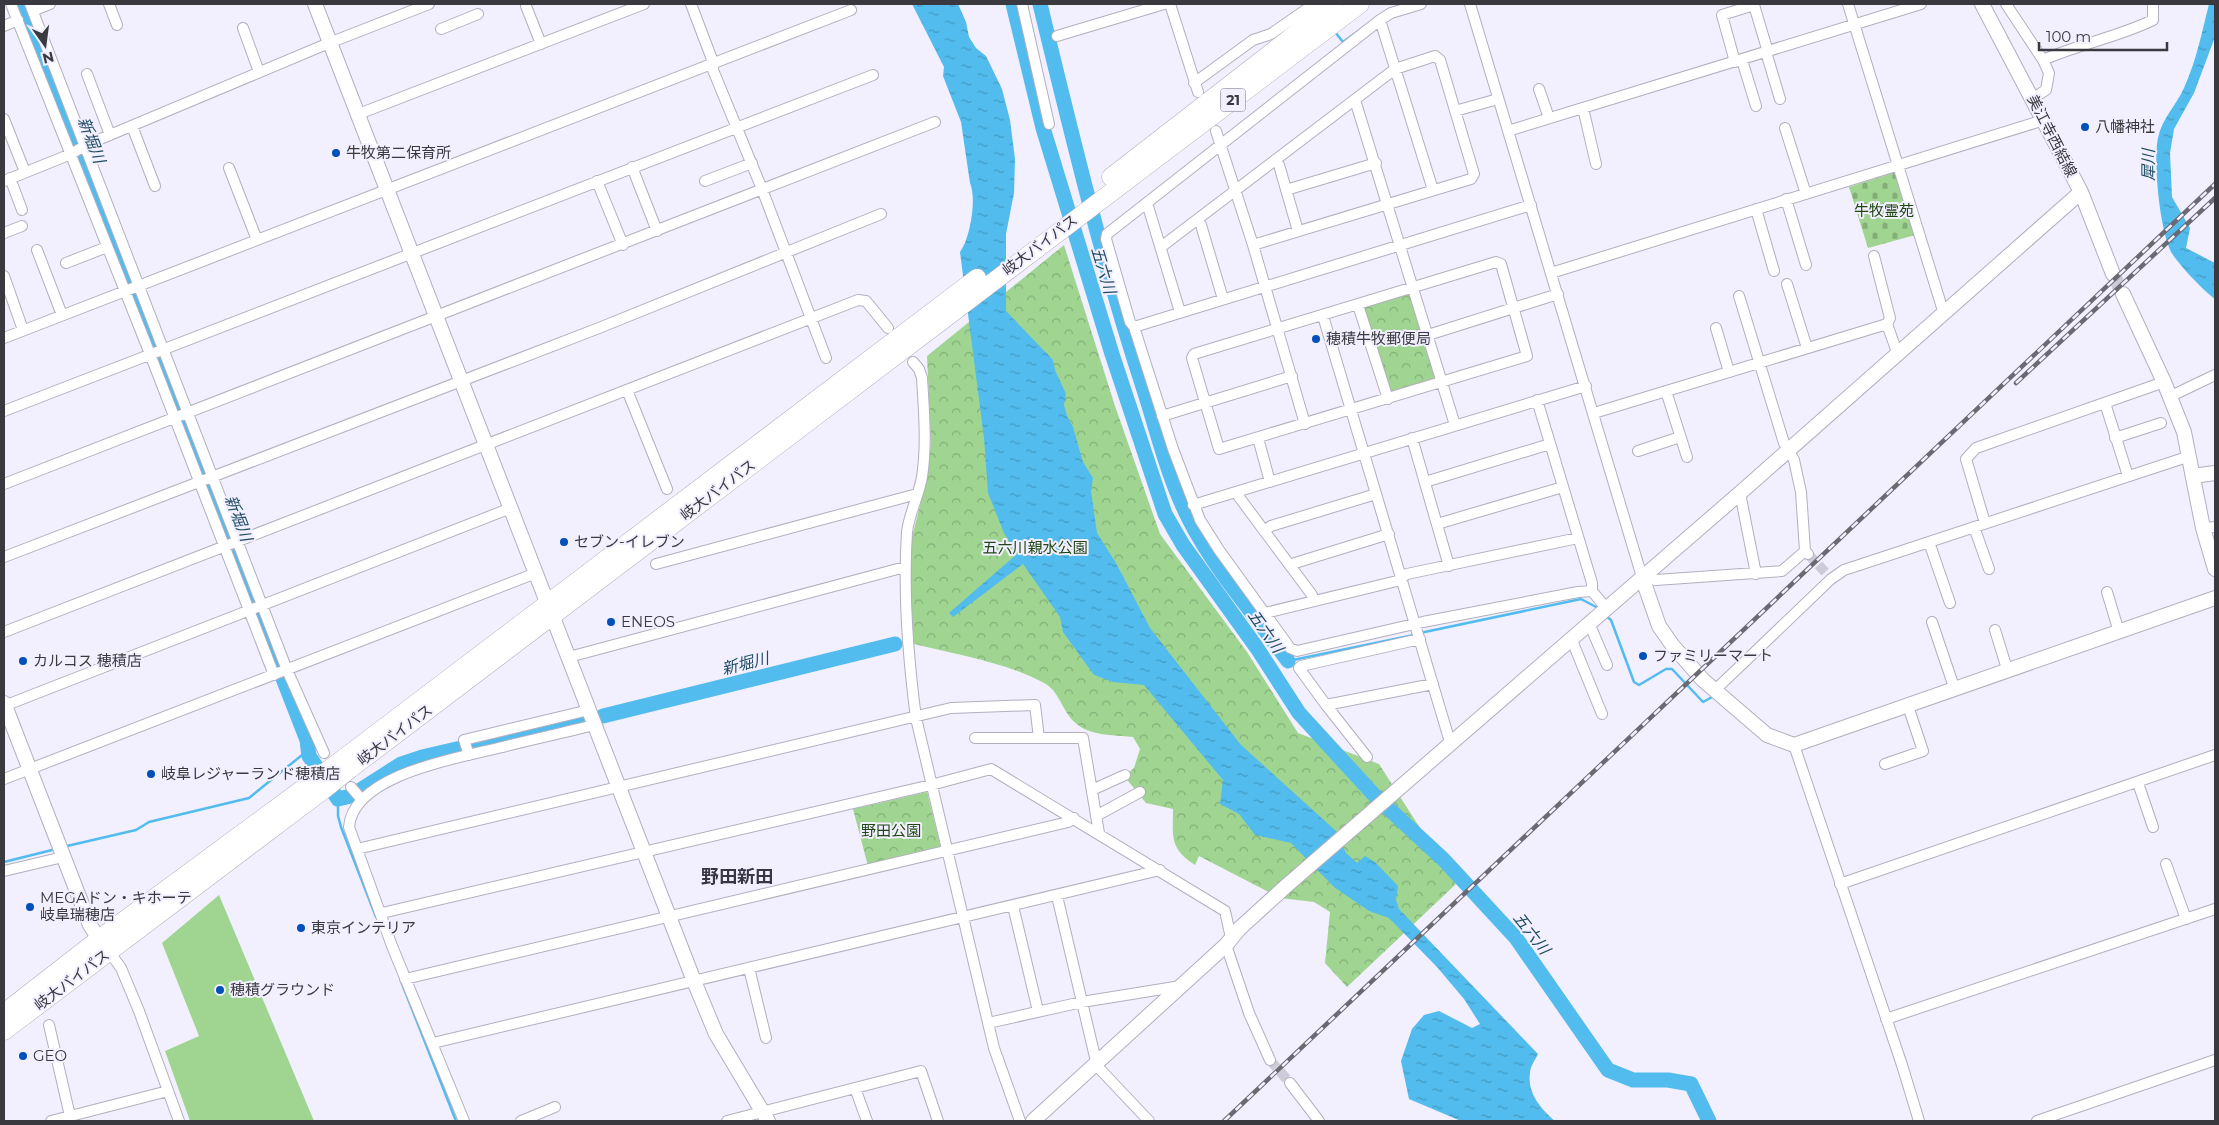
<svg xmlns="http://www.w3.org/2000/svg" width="2219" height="1125" viewBox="0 0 2219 1125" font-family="Montserrat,'Noto Sans JP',sans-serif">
<defs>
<pattern id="cemetery-stones" width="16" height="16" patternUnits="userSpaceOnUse" patternTransform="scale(1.25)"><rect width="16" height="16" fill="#9fd591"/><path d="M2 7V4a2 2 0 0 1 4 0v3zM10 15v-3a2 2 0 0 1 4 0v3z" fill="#83ae78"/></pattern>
<pattern id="park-crowns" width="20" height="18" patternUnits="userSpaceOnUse" patternTransform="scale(1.25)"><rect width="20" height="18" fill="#9fd591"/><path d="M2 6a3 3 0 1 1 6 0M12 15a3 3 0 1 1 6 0" fill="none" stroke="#83ae78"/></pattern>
<pattern id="water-ripples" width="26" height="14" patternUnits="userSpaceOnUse" patternTransform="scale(1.25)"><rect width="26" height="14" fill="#51bced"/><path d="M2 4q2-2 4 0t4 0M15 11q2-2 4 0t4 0" fill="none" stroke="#449ac1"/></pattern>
</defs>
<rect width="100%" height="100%" fill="#f2efff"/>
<path fill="url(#cemetery-stones)" d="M1899,171L1919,234L1868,248L1849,187Z"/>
<path fill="url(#park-crowns)" d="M1064,245L1115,406L1160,534L1247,652L1298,733L1379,764L1456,884L1347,987L1325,963L1330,912L1314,902L1280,898L1199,856L1195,865C1169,848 1173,837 1173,809L1146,803L1124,776L1134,768L1140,749L1133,737C1104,734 1079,737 1064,708C1059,699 1055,690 1046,684C1006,662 957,655 914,644L908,553L926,482L931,443L927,356Z
M1409,294L1412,296L1437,377L1435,380L1391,393L1363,311L1365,305Z
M927,792L941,848L868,866L853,809Z"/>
<path fill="#9fd591" d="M219,895L314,1121H190L165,1051L199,1036L162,943Z"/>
<path fill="url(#water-ripples)" d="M912,4H958L966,22L969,37L976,48L986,56L1002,89L1010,120L1015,159L1014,193L1006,234V311L1053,360L1055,370L1066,394L1064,405L1067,416L1073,427L1083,462L1093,478L1091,491L1097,533L1116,563L1150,628L1241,745L1336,831L1346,853L1357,863L1365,856L1375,862L1398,886L1396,900L1399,909L1538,1054C1535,1060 1530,1067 1530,1073C1527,1093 1541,1109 1555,1121H1461L1409,1099L1401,1061L1412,1029L1424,1015L1439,1011L1472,1028L1480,1024L1464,999L1437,967L1389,918L1369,911L1334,887L1291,843L1255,835L1239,814L1220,804L1223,780L1144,685L1113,682L1094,675L1063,632L1060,617L1023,564L953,617L949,613L1017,554L1004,533L988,493L984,438L960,252C970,239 977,199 970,183L961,122L943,76L944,67Z
M2209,4H2215V37L2194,93L2174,129L2170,153L2172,197L2190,228L2186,248L2215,263V299C2203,290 2182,268 2173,255C2160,236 2153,161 2158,138C2162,118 2176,106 2184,88C2196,62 2202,32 2209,4Z"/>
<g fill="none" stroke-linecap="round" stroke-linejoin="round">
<path stroke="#51bced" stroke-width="2.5" d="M1335,32L1343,42L1389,9
M1606,616L1611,620L1634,682L1639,685L1666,669H1672L1703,702L1714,696
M1420,633L1581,599L1598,608
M1288,661L1414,635
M338,799V816L341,827L376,917
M67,846L136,830L149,822L249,798L307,751
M4,862L52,850
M401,981L456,1121"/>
<path stroke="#51bced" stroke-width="15" d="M20,4L307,740L309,756L338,799L351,796L401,764L422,757L582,720
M1013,4L1043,128L1112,354L1165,514L1183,545L1257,648L1299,713L1375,796L1444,860L1516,938L1608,1070L1633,1080H1668L1691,1084L1709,1121
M1040,4C1071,132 1102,261 1143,387C1157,430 1168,478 1189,519C1215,570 1255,615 1288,661
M603,716L895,644"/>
<path stroke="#cdcbd9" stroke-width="10" stroke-dasharray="10 5" stroke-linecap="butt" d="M1808,554L1827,574
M1270,1060L1290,1083"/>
<path stroke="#cdcbd9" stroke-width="14" stroke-dasharray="14 7" stroke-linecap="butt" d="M2113,274L2123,294"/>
<defs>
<path id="street" d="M11,4L150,354L274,675
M30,4L287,670L324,753
M109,4L117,25
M691,4L713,62V70L762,189L826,358
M1022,4L1049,124
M1170,4L1198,92
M1421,4L1391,13L1380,20L1107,234L1106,239L1130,322L1134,327L1173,449L1200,520L1219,550L1290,648L1297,651L1423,622L1578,592L1592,591
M1470,4L1642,577L1656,580L1782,571L1805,551L1808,554
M1848,4L1944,314
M2006,4L2043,60
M526,6L541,44
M33,11L50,4
M1380,20L1433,190
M4,26L18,20
M243,28L259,72
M441,29L478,14
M1057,36L1164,4
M1766,52L1780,99
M1742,60L1756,106
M1735,62L1722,15L1754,5L1768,52
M87,74L110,135
M1194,83L1253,40L1271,34L1314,4
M1539,89L1549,118
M2033,98L2046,90L2049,73L2043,60C2079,44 2118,37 2153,20V4
M1355,100L1455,425
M1583,108L1596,164
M1455,111L1498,99
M356,115L644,4
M4,119L25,172
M132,126L155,186
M1785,128L1806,194
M1216,131L1253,245L1305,424
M1508,131L1921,4
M1275,160L1279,165L1298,231
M632,167L657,231
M229,168L257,240
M10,178L22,210
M4,181L71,154L86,145L329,43L429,4
M597,181L623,245
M705,181L752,163
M1286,190L1376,163
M1786,199L1806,265
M1147,203L1180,312
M1756,209L1774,271
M1197,220L1201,225L1223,299
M4,233L22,226
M1161,247L1395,69L1435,56L1440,60L1474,174L1471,179L1253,245
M37,250L62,315
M1874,256L1890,318L1887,324L1898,355
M1496,262L1501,264L1527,356L1219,449L1192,358L1194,354Z
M66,263L107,247
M1551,273L2044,120
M4,276L23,330
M1787,284L1807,348
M1739,296L1784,443L1794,460L1801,492L1805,551
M1358,305L1388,399
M1323,316L1450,742
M1134,327L1531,205
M1716,328L1729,372
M1428,335L1558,294
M4,338L851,10
M913,362L919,369L922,378C924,412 927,444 922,477C919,495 909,514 907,532C903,594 908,657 916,718L994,1048L1020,1121
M627,390L667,489
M1666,391L1687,457
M2169,397L2215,375
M1537,400L1592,583V591L1606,608
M2105,403L2128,476
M4,411L873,75
M1594,413L1887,324
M1162,416L1292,376
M1258,438L1270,482
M1412,438L1449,566
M2115,438L2161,423
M1638,451L1680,437
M1425,482L1550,444
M4,484L935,122
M1238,492L1239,497L1312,595L1313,601
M1740,493L1756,574
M1193,505L1586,386
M1985,523L1966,459L1976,448L2164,382
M1437,524L1563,487
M1974,527L1989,569
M2203,528L2215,527
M1264,531L1271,526L1376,494
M1929,542L1950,603
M4,557L599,328L881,214
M656,564L917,494
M1291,567L1295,563L1389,534
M2107,592L2119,632
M1265,613L1397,581L1407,574L1578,538
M1932,622L1955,690
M1589,623L1607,665
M1995,630L2008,672
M4,632L858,300L866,301L888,328
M1571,638L1602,714
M1420,639L1301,666L1299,668L1326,705L1433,684
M569,657L905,567
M1714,691L1831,579L1844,570L2190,456
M1326,705L1367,757
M4,706L511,508
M975,738H1083L1099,833
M1794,745L1902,1065L1919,1121
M469,755L464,740L589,710
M1885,764L1923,751L1908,706
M4,779L536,573
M2138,783L2153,827
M351,787L362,800
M1092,790L1125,775
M1096,816L1140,792
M357,849L951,708L1035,705L1039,738
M2166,864L2186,919
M4,871L63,857
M1840,884L2215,755
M1057,896L1095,1057L1098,1061
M1013,906L1038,1011
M382,913L931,785L991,769L1225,911L1231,938
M1226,945L1249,1013L1270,1060
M106,947L121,968L139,1011L179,1121
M749,968L766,1038
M405,979L1068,822L1074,818
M1886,1019L2215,909
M988,1023L1082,1002L1181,986
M49,1025L70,1116
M433,1043L1160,870
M1096,1065L1149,1121
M1290,1083L1319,1121
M855,1088L867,1121
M51,1121L168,1091
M464,1121L392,946L349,827C353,775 457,758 498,748C530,740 562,733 594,725
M521,1121L555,1107
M727,1121L921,1071L938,1121
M2037,1121L2215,1060"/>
<path id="secondary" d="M315,4L694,981L716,1034L768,1121
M1982,4L2081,192L2113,274
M2123,294L2164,382L2184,432L2203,528L2215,569
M2193,476L2215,473
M1642,577L1659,626L1673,646L1703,680L1767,735L1794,745L2215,598
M4,703L90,925L99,939
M1033,1121L1226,945L1239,929L1285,887L1740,493L2081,192"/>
<path id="highway" d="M1111,177L1334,4
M344,758L977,278
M350,769L1360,4
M4,1013L99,939L316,779
M4,1031L326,788"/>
</defs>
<use href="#street" stroke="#b2afbe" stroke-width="12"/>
<use href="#secondary" stroke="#b2afbe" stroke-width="16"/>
<use href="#highway" stroke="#b2afbe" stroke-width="19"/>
<use href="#street" stroke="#fff" stroke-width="10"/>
<use href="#secondary" stroke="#fff" stroke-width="14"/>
<use href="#highway" stroke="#fff" stroke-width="18"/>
<defs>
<path id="rail" d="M2016,383L2215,198
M1224,1121L2215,184"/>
</defs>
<use href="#rail" stroke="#6b6972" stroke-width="4.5"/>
<use href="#rail" stroke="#f2efff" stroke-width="2.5" stroke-dasharray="8" stroke-linecap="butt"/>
<defs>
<path id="highway-bridge" d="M316,779L344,758
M326,788L350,769"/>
</defs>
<use href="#highway-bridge" stroke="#b2afbe" stroke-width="19" stroke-linecap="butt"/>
<use href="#highway-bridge" stroke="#fff" stroke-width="18"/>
</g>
<g fill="#0050ba" stroke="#f2efff" stroke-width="2">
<circle cx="2085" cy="127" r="5"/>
<circle cx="336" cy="153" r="5"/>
<circle cx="1316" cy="339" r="5"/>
<circle cx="564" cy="542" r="5"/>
<circle cx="611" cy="622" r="5"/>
<circle cx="1643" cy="656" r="5"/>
<circle cx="23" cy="661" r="5"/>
<circle cx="151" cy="774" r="5"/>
<circle cx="30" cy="907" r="5"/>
<circle cx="301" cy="928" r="5"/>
<circle cx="220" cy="990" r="5"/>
<circle cx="23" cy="1056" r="5"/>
</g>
<g text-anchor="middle" stroke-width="4" stroke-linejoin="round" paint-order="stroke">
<rect fill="#f2efff" stroke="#717079" stroke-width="1" x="1220.5" y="88.5" width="25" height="23" rx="4"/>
<g font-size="14" font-weight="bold" fill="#3a393f">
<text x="1233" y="105">21</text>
</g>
<g font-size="15" fill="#3a393f" stroke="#f2efff" text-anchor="start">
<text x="2095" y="132">八幡神社</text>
<text x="346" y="158">牛牧第二保育所</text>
<text x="1326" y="344">穂積牛牧郵便局</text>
<text x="574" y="547">セブン-イレブン</text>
<text x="621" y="627">ENEOS</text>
<text x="1653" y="661">ファミリーマート</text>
<text x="33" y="666">カルコス 穂積店</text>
<text x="161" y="779">岐阜レジャーランド穂積店</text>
<text x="40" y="903">MEGAドン・キホーテ<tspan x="40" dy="17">岐阜瑞穂店</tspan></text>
<text x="311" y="933">東京インテリア</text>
<text x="230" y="995">穂積グラウンド</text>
<text x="33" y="1061">GEO</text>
</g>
<g font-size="15" fill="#3a393f" stroke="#f2efff">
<text transform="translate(2052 136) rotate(63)" y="5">美江寺西結線</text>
<text transform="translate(1040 245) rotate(-37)" y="5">岐大バイパス</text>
<text transform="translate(718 490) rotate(-37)" y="5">岐大バイパス</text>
<text transform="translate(395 735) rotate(-37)" y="5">岐大バイパス</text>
<text transform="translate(72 980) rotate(-37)" y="5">岐大バイパス</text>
</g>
<g font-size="15" fill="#1f4613" stroke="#f2efff">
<text x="1884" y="216">牛牧霊苑</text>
<text x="1035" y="553">五六川親水公園</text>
<text x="891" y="836">野田公園</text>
</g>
<g font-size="16" font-style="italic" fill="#1f4c61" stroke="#f2efff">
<text transform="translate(92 140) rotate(69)" y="6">新堀川</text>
<text transform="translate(2148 165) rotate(-90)" y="6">犀川</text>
<text transform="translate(1104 270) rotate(73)" y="6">五六川</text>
<text transform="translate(239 518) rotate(69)" y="6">新堀川</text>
<text transform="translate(1266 631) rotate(55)" y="6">五六川</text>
<text transform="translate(745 663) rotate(-14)" y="6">新堀川</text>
<text transform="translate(1532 933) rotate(52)" y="6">五六川</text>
</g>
<g font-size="18" font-weight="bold" fill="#383642" stroke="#f2efff">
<text x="737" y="883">野田新田</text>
</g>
</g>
<rect width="2219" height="1125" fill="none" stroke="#3a393f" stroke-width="10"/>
<g transform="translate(45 45) rotate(166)" stroke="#f2efff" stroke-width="4" paint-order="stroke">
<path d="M0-4L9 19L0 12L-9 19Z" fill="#3a393f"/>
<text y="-8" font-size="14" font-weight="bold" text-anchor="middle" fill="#3a393f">N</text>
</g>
<path d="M2039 42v8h128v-8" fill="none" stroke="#3a393f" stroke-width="2.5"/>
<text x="2046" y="42" font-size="15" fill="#3a393f" stroke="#f2efff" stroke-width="4" paint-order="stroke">100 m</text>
</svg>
